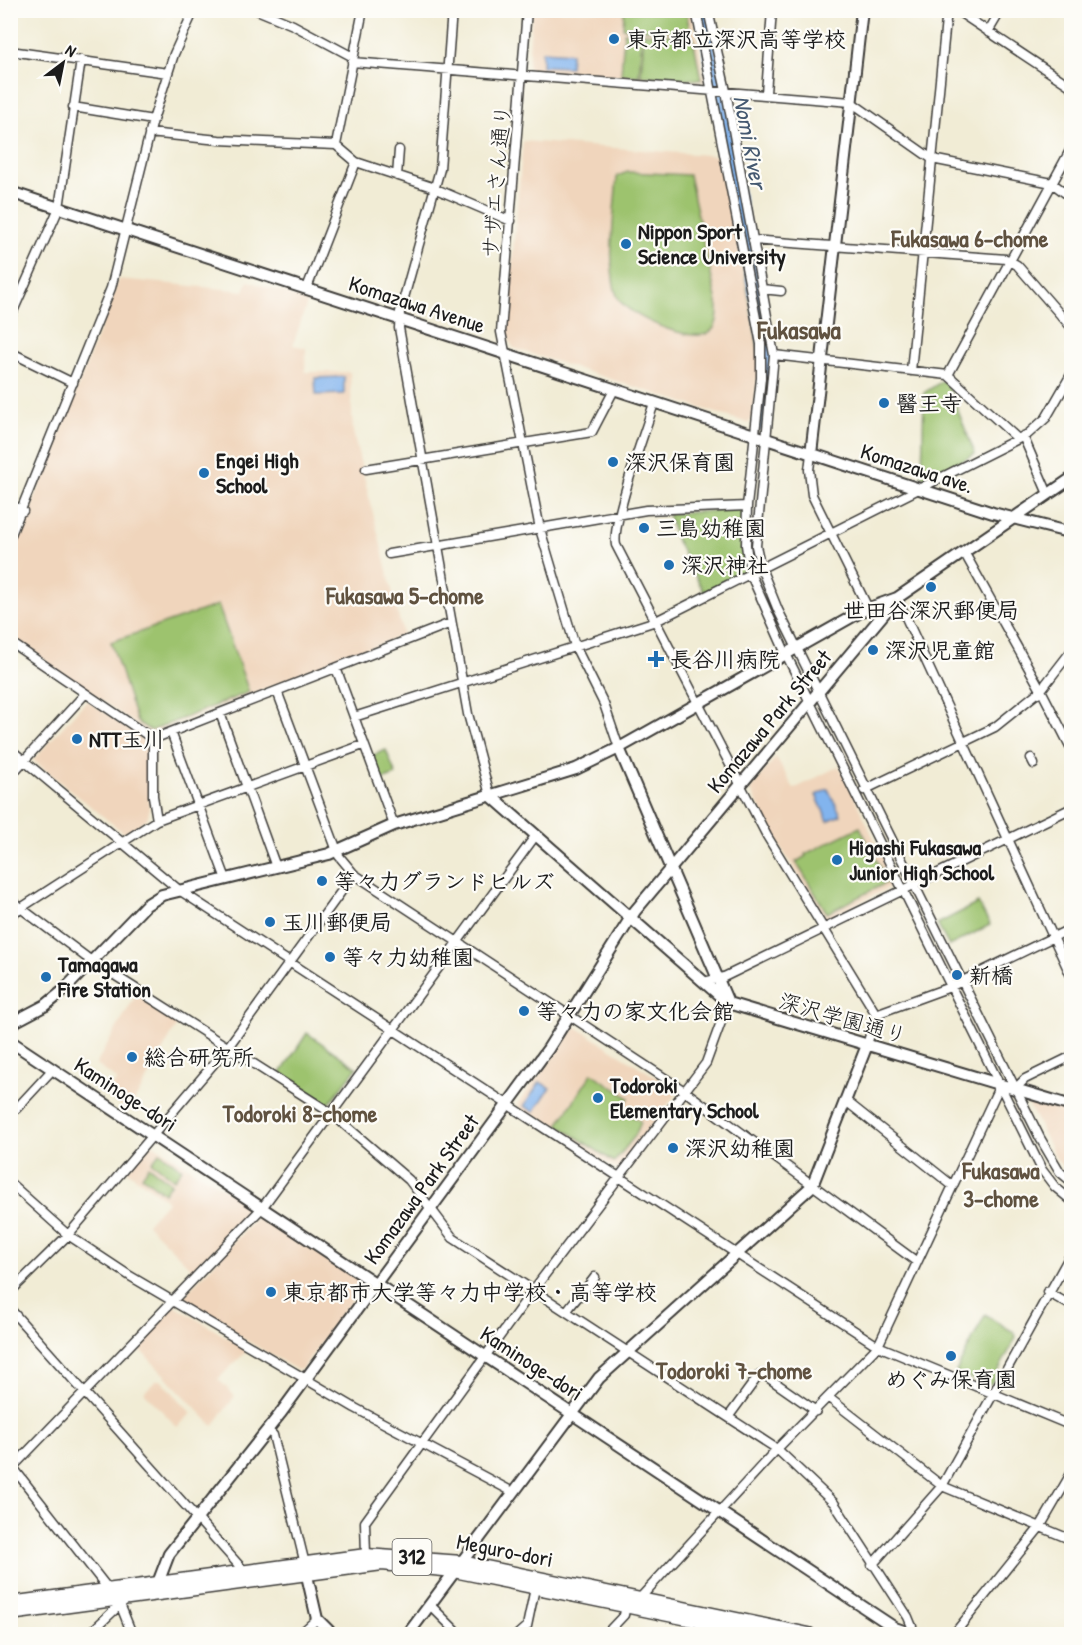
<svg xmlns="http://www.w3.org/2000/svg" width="1082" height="1645" viewBox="0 0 1082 1645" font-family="'Patrick Hand','Klee One',sans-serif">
<rect width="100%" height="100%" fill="#fdfcf7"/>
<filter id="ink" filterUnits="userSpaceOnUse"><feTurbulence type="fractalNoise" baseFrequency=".0167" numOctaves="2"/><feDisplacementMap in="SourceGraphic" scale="12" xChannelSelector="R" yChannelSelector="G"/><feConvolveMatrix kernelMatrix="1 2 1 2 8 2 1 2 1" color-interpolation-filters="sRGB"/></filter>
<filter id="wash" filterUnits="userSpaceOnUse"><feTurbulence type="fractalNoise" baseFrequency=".008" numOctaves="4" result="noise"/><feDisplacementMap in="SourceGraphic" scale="24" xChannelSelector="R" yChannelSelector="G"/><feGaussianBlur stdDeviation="1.35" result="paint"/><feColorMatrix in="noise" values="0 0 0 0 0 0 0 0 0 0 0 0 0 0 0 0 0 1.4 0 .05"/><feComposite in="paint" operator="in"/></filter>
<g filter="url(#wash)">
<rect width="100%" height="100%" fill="#f1ecd5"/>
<path fill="#f0d5bc" d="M532,11H692L705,82L531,71L528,67Z
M523,141L720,156L758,345L759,366L752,420L748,423L513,348L506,332Z
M119,279L244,291L248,281L308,300L293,345L306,348L305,372H350L353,432L403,635L150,734L11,638L10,550L29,514Z
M87,700L149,744V813L147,819L125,834L33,760Z
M776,757L794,789L839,766L896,884L826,919L774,837L750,789Z
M136,995L179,1021L129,1111L106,1095L117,1080L96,1064Z
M576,1027L678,1091L618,1170L519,1108L518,1103Z
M1026,1100L1071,1111V1176L1057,1160Z
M151,1143L254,1207L195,1272L147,1224L168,1201L127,1171Z
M261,1213L362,1281V1286L302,1369L297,1370L179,1301Z
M173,1305L248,1350L218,1379L235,1396L213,1426L136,1345Z
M157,1380H161L192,1413L177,1427L144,1392Z"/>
<path fill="#9dc36e" stroke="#5c7045" stroke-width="1.5" d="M624,11H686L690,32L623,28Z
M698,11H704L762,306L770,355L767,420L761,419L764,381Z
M624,32L642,34L639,76L621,75Z
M644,33L693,37L701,80L641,76Z
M628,172L689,175L718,307C718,315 718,326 710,332C693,345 624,315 617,296C606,267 615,208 617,176Z
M942,381L947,383L975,454L925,480L922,475L924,393Z
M742,509L744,511V572L705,594L675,538L668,514Z
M218,605L249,692L151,731L137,722L111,642Z
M386,750L396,775L379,781L371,756Z
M860,827L888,882L827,913L796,862L806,856L805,854Z
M978,903L990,925L949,946L937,924Z
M307,1033L357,1068L328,1105L281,1073Z
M592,1073L629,1098L624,1105L628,1113L641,1122L635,1136L614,1162L558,1125Z
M160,1152L182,1169L174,1179L152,1162Z
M149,1166L171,1183L164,1193L142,1176Z
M985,1315L1015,1333L1016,1338L991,1384L985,1385L956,1372Z"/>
<path fill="#82b4ee" stroke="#4f6885" stroke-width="1.5" d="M542,51L571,53L570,67L542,66Z
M344,377V394L316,395L315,378Z
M828,789L841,815L828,821L816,795Z
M540,1082L550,1088L534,1112L524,1106Z"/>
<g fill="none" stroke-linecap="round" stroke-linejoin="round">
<path stroke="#82b4ee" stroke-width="14" d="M702,10L766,347L768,383L763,424"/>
</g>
</g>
<g filter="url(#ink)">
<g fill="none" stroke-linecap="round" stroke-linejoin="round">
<defs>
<path id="street" d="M257,10L293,25L353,57
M452,10L440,169L400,312L399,328L468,714L490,795
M527,10L501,332L540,529L575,646L604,704L619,748
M696,10L761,344V378L747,506L746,545L750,573L786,654L1042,1170L1055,1187L1072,1201
M708,10L726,91L774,355L756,546L761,568L778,610L1040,1138L1060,1172L1072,1182
M956,10L1072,87
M988,32L1001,10
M10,51L168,73
M352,62L851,102L932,159L1052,183L1072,198
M766,93L772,10
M73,107L153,120
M149,133L219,140L336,145
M356,162L429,186L511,221
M397,176L399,150
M753,240L1006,259L1017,265L1072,328
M307,288L356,162L336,145L363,10
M762,289L781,291
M10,318L59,208L81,60
M10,352L73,383
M774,355L948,375L1018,439
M911,371L947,10
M948,375L1072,147
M654,403C646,429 611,523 616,545L767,836L876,1014L867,1045
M1023,436L1048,494
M811,454L809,470L812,495L868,608
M366,469L592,432L614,390
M10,504L23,511
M10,537L111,288L153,120L174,54L194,10
M964,552L1041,690L1072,750
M389,554L646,510L747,506
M897,598L1072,978
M10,642L153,739
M336,668L394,825
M277,691L339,856L354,874L686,1092L917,1262
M220,713L276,867
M354,717L656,621L1028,434L1046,418L1072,373
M171,732L226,879
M153,739L451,623
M153,739V796L157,820
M10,749L179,890L878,1346L1072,1426
M1031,758L1034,764
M10,776L85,694
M864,790L995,727L1041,690L1072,650
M10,900L86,957L331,1113L409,1180L453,1238L777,1449L834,1503L908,1617L915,1634
M10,915L157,820L363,745
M704,982L724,977L1072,808
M876,1014L950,987L1072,928
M1015,1089L1025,1079L1072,1056
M846,1101L953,1186
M10,1110L16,1109L53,1069
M10,1183L68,1235L130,1276L355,1408L513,1492
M10,1292L68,1235L228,1047L354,874
M1047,1292L1072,1306
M10,1309L245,1572
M567,1311C575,1298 586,1290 595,1277
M829,1398L942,1486L1072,1540
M729,1416L759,1375L763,1374L816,1411
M267,1430L273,1435L305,1564
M11,1465L120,1604L132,1634
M10,1470L262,1208L536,835
M366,1555L365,1522L534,1289L706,1063L728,1003
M872,1565L942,1486L1072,1252
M640,1598L777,1449L878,1346L1000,1085
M430,1605L459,1634
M89,1634L124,1601
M300,1634L317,1619
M518,1634L527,1626L535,1588
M606,1634L624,1615L626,1606
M954,1634L1040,1527L1072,1472"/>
<path id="secondary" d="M10,192L993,513L1072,533
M811,454L862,10
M619,748L727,1000
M490,795L728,1003L1072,1106
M10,1024L46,1005L63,991L146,905L162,895L329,854L394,825L576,769L619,748L864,610L897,598
M10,1041L895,1628L912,1634
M305,1567L317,1619L332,1634
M156,1588L169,1554L280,1414L548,1049L635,911L897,598L1072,478
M408,1634L599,1378L812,1186L867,1045"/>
<path id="primary" d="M10,1603L366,1555L462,1562L809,1634
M10,1614L382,1564L454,1571L761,1634"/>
</defs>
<use href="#street" stroke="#3c3b38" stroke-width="11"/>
<use href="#secondary" stroke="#3c3b38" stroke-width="14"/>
<use href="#primary" stroke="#3c3b38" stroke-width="15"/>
<use href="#street" stroke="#fff" stroke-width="8"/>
<use href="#secondary" stroke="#fff" stroke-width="10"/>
<use href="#primary" stroke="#fff" stroke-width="12"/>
</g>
</g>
<g fill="#1f6fb2" stroke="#fdfcf7" stroke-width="2">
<circle cx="614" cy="39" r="6"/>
<circle cx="626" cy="244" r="6"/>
<circle cx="884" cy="403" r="6"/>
<circle cx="613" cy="462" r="6"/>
<circle cx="204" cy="473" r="6"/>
<circle cx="644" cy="528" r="6"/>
<circle cx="669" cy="565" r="6"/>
<circle cx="931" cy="587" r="6"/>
<circle cx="873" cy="650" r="6"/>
<path d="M653 650h6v6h6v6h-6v6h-6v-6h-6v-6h6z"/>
<circle cx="77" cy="739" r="6"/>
<circle cx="837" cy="860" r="6"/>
<circle cx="322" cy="881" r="6"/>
<circle cx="270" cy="922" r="6"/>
<circle cx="330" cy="957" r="6"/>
<circle cx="957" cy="975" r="6"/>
<circle cx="46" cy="977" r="6"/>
<circle cx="524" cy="1011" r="6"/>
<circle cx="132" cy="1057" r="6"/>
<circle cx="598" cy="1098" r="6"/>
<circle cx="673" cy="1148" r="6"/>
<circle cx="271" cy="1292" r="6"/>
<circle cx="951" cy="1356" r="6"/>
</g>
<g text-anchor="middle" stroke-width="4.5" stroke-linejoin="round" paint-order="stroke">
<rect fill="#fdfcf7" stroke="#605f5e" stroke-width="1.5" x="392.5" y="1539" width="39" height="36" rx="4.5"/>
<g font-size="21" font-weight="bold" fill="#1c1c1c">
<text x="412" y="1564">312</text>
</g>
<g font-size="22" font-weight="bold" fill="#1c1c1c" stroke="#fdfcf7" text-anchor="start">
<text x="626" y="47">東京都立深沢高等学校</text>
<text x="638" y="239">Nippon Sport<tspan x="638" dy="25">Science University</tspan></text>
<text x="896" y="411">醫王寺</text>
<text x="216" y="468">Engei High<tspan x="216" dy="25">School</tspan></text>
<text x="625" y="470">深沢保育園</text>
<text x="656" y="536">三島幼稚園</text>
<text x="681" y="573">深沢神社</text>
<text x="931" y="618" text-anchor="middle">世田谷深沢郵便局</text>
<text x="885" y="658">深沢児童館</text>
<text x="670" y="667">長谷川病院</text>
<text x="89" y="747">NTT玉川</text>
<text x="849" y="855">Higashi Fukasawa<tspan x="849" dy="25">Junior High School</tspan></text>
<text x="334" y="889">等々力グランドヒルズ</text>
<text x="282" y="930">玉川郵便局</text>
<text x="342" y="965">等々力幼稚園</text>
<text x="58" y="972">Tamagawa<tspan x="58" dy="25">Fire Station</tspan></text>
<text x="969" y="983">新橋</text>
<text x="536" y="1019">等々力の家文化会館</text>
<text x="144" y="1065">総合研究所</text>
<text x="610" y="1093">Todoroki<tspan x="610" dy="25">Elementary School</tspan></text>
<text x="685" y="1156">深沢幼稚園</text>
<text x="283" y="1300">東京都市大学等々力中学校・高等学校</text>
<text x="951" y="1387" text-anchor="middle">めぐみ保育園</text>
</g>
<g font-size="22" fill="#1c1c1c" stroke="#fdfcf7">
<text transform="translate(496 181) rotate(-85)" y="8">サザエさん通り</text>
<text transform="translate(417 304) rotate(18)" y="8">Komazawa Avenue</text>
<text transform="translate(917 468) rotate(18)" y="8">Komazawa ave.</text>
<text transform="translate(769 721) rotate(-50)" y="8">Komazawa Park Street</text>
<text transform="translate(843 1018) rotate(16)" y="8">深沢学園通り</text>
<text transform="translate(126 1094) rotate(33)" y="8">Kaminoge-dori</text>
<text transform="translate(421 1189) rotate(-54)" y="8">Komazawa Park Street</text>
<text transform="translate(532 1363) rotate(33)" y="8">Kaminoge-dori</text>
<text transform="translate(505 1550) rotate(11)" y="8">Meguro-dori</text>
</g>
<g font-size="24" font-style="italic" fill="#455970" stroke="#fdfcf7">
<text transform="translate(750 142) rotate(79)" y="8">Nomi River</text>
</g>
<g font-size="24" font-weight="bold" fill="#605240" stroke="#fdfcf7">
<text x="970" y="247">Fukasawa 6-chome</text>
<text x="405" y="604">Fukasawa 5-chome</text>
<text x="300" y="1122">Todoroki 8-chome</text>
<text x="1001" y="1179">Fukasawa<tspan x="1001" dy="28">3-chome</tspan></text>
<text x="734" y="1379">Todoroki 7-chome</text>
</g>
<g font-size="26" font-weight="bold" fill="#605240" stroke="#fdfcf7">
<text x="799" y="339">Fukasawa</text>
</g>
</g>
<rect width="1082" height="1645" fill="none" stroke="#fdfcf7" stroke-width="36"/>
<g transform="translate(63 63) rotate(32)" stroke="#fdfcf7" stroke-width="4.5" paint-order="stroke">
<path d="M0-4.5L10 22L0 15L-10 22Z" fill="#1c1c1c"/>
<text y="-9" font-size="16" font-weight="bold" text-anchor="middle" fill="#1c1c1c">N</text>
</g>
</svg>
